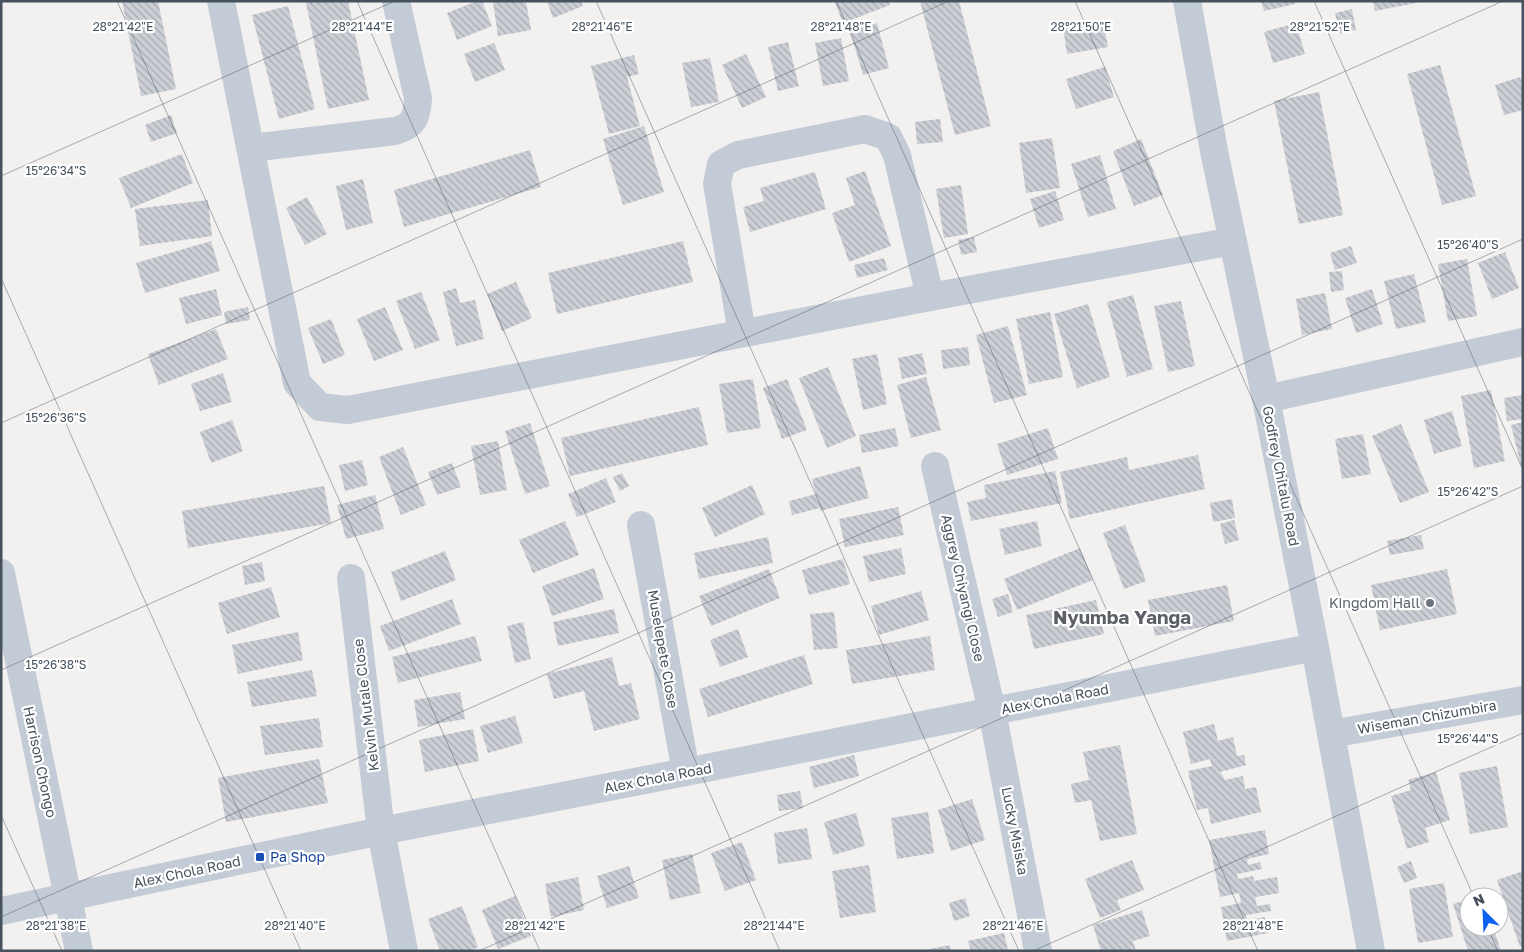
<svg xmlns="http://www.w3.org/2000/svg" width="1524" height="952" viewBox="0 0 1524 952" font-family="'Golos Text',sans-serif">
<defs>
<pattern id="building-back-hatch" width="6" height="6" patternUnits="userSpaceOnUse" patternTransform="scale(1.25)"><rect width="6" height="6" fill="#cccfd5"/><path d="M-1 5l2 2M0 0l6 6M5-1l2 2" fill="none" stroke="#a7abb0"/></pattern>
</defs>
<rect width="100%" height="100%" fill="#f3f0f0"/>
<path fill="url(#building-back-hatch)" d="M122,1H158L176,89L141,96Z
M312,1H348L369,100L328,109L306,3Z
M477,1H482L492,26L457,40L447,13Z
M497,1H526L531,30L498,36L493,2Z
M547,1H581L583,6L553,18Z
M839,1H888L890,5L843,23L835,3Z
M920,1H959L991,126L955,135Z
M1261,1H1295V4L1264,11Z
M1373,1H1421V2L1375,11Z
M288,6L315,109L279,119L252,15Z
M1352,9L1356,30L1340,34L1335,13Z
M1103,20L1108,47L1067,54L1063,27Z
M877,23L889,68L863,75L850,31Z
M1296,23L1305,54L1273,63L1264,32Z
M841,38L849,81L823,86L815,43Z
M788,42L799,86L778,91L768,47Z
M494,43L505,70L475,82L464,54Z
M746,54L766,97L742,108L722,65Z
M634,55L639,74L627,77L640,126L609,134L591,66Z
M710,58L719,102L691,107L682,63Z
M1440,65L1476,196L1442,205L1407,74Z
M1105,67L1114,97L1076,109L1066,79Z
M1520,77L1523,86V110L1504,115L1495,85Z
M1319,92L1343,215L1299,224L1274,101Z
M171,115L177,133L151,142L145,125Z
M940,119L943,142L917,144L915,122Z
M644,126L664,192L623,205L603,139Z
M1052,138L1060,188L1026,193L1019,143Z
M1141,139L1163,195L1134,206L1113,151Z
M530,150L541,187L404,227L394,190Z
M182,154L193,183L131,208L119,178Z
M1100,155L1116,209L1088,217L1071,164Z
M865,171L891,246L849,262L832,213L855,205L846,178Z
M815,172L826,209L750,232L743,207L764,201L760,188Z
M363,179L373,223L346,230L336,186Z
M961,185L968,234L944,238L936,189Z
M1055,191L1064,220L1039,228L1030,199Z
M307,197L327,234L305,245L286,208Z
M208,200L212,236L140,246L135,209Z
M974,237L977,252L961,255L958,240Z
M211,241L220,271L145,293L136,263Z
M683,241L693,282L557,314L548,273Z
M1351,246L1357,263L1335,270L1330,253Z
M1505,252L1519,288L1492,299L1478,263Z
M884,258L888,270L857,278L854,265Z
M1467,259L1477,316L1448,321L1438,264Z
M1342,271L1344,290L1331,292L1329,272Z
M1414,274L1426,322L1396,329L1384,281Z
M516,282L532,318L502,331L487,294Z
M456,288L460,303L475,300L484,339L456,346L443,292Z
M216,289L222,315L186,324L179,298Z
M1372,289L1383,324L1356,333L1345,298Z
M421,292L440,340L415,349L396,301Z
M1325,293L1332,329L1302,335L1296,299Z
M1133,295L1153,369L1127,377L1107,302Z
M1181,301L1195,366L1168,372L1154,306Z
M1088,304L1110,377L1077,388L1054,314Z
M248,307L250,320L226,324L224,312Z
M385,307L403,350L374,361L357,319Z
M1050,312L1063,377L1029,384L1016,319Z
M331,319L345,355L323,364L308,328Z
M1008,326L1027,395L994,403L976,335Z
M216,329L228,359L159,385L148,354Z
M968,347L970,365L943,369L941,350Z
M922,353L927,374L902,379L898,358Z
M877,354L887,404L863,410L852,359Z
M828,367L856,436L827,448L799,378Z
M223,373L232,402L200,411L191,384Z
M926,377L941,430L911,438L897,385Z
M753,379L761,428L727,433L719,384Z
M787,379L807,430L782,439L763,388Z
M1491,390L1505,461L1474,468L1461,396Z
M1523,395V419L1507,421L1504,398Z
M699,407L708,445L570,476L561,438Z
M1452,411L1462,446L1434,454L1424,420Z
M232,420L243,451L211,463L200,432Z
M1523,422V466H1521L1511,425Z
M530,423L550,486L525,494L505,431Z
M1401,424L1429,492L1400,503L1372,436Z
M895,428L899,446L862,453L859,435Z
M1048,428L1058,459L1007,475L997,444Z
M1363,434L1371,474L1342,479L1335,439Z
M498,441L507,490L480,495L471,446Z
M403,447L426,505L401,515L379,457Z
M1198,455L1205,489L1070,519L1060,472L1127,457L1129,470Z
M362,460L368,485L345,491L339,465Z
M452,463L461,487L437,495L428,472Z
M860,466L869,498L820,511V508L792,515L789,501L816,494L812,479Z
M1055,471L1062,503L971,521L967,502L986,498L984,485Z
M622,473L629,486L620,491L613,477Z
M606,478L616,502L577,517L568,494Z
M752,485L765,514L715,537L702,508Z
M324,486L331,523L188,548L182,511Z
M375,495L384,529L346,539L337,505Z
M1232,499L1235,518L1213,522L1210,503Z
M898,507L904,535L845,547L839,519Z
M1234,520L1239,540L1225,544L1220,524Z
M565,521L579,555L533,573L519,540Z
M1037,521L1042,546L1005,555L999,529Z
M1125,525L1146,581L1124,589L1103,533Z
M1421,535L1424,549L1390,555L1387,541Z
M768,537L773,563L699,579L694,553Z
M901,548L906,574L869,582L863,556Z
M1080,548L1093,580L1017,610L1004,579Z
M445,551L456,580L401,601L391,572Z
M843,559L850,584L809,595L802,570Z
M262,562L265,581L245,585L242,566Z
M594,568L604,599L552,616L542,586Z
M769,569L780,598L711,626L699,596Z
M1447,569L1457,614L1380,630L1371,585Z
M1227,585L1234,621L1155,636L1148,600Z
M271,587L280,617L227,634L218,603Z
M921,591L929,620L879,635L871,606Z
M1008,594L1013,612L998,617L992,599Z
M452,599L461,624L389,651L380,626Z
M1096,600L1104,634L1034,649L1026,615Z
M614,609L619,633L558,646L553,622Z
M834,612L838,648L814,650L810,614Z
M523,622L531,659L515,663L507,626Z
M738,629L748,657L720,667L710,640Z
M298,632L303,660L238,674L232,645Z
M475,636L482,661L398,683L392,657Z
M930,636L935,670L852,684L846,650Z
M804,655L813,684L708,717L699,689Z
M612,657L619,686L631,683L640,719L594,731L584,691L554,699L547,674Z
M312,670L317,696L252,707L247,682Z
M460,692L465,719L418,727L414,700Z
M515,716L523,743L488,753L480,726Z
M319,718L323,747L265,755L260,726Z
M1214,724L1218,741L1233,737L1237,756L1244,755L1246,765L1220,772L1225,780L1243,776L1245,789L1256,787L1261,812L1211,824L1208,808L1197,810L1188,771L1212,766L1210,759L1191,764L1183,732Z
M473,729L479,761L425,772L419,740Z
M1120,745L1137,834L1100,841L1091,800L1075,803L1071,784L1089,780L1083,752Z
M854,755L859,776L814,788L809,767Z
M319,759L328,803L226,822L218,778Z
M1497,766L1508,827L1470,834L1459,773Z
M1436,772L1450,820L1425,828L1429,842L1407,849L1391,796L1411,790L1408,780Z
M800,791L803,808L779,811L777,795Z
M972,799L985,840L951,851L938,810Z
M928,812L934,853L897,859L891,818Z
M856,813L865,846L833,855L824,822Z
M807,828L812,859L778,864L774,833Z
M1265,830L1269,854L1247,859L1248,865L1260,862L1262,869L1237,874L1238,879L1253,876L1254,881L1277,877L1279,893L1255,897L1257,906L1270,904L1271,911L1246,915L1247,920L1265,917L1268,933L1227,941L1221,907L1241,903L1239,893L1220,897L1209,840Z
M742,842L756,880L725,891L711,853Z
M692,854L701,893L670,900L662,860Z
M1132,860L1144,890L1117,900L1121,910L1100,918L1085,879Z
M1411,861L1417,878L1404,883L1397,867Z
M869,865L876,912L840,918L832,871Z
M629,866L639,898L607,908L597,876Z
M1523,871V946L1520,947L1497,880Z
M578,877L584,910L551,917L545,884Z
M1444,883L1453,937L1418,943L1409,889Z
M515,896L531,936L498,949L482,910Z
M965,898L970,916L954,921L949,903Z
M1469,899V927H1493L1501,951H1468L1453,904Z
M462,906L478,947L469,951H440L428,919Z
M1142,910L1150,936L1133,941L1136,951H1101L1093,925Z
M1004,933L1008,951H971L968,941Z
M950,945L951,951H925V950Z"/>
<g fill="none" stroke-linecap="round" stroke-linejoin="round">
<path stroke="#c3cbd6" stroke-width="28" d="M221,1L297,383L320,407L348,410L930,297L1233,241
M1187,1L1214,151L1266,399L1315,647L1371,951
M250,148L395,131C414,126 417,117 418,98L396,1
M742,333L717,184L721,164L738,155L865,129L888,137L897,155L930,297
M1266,399L1523,342
M935,466L992,711L1038,951
M641,525L686,772
M1,573L79,951
M351,578L381,831L404,951
M1331,734L1523,700
M1,911L381,831L686,772L1315,647"/>
</g>
<path fill="none" stroke="#47525f" stroke-width="1" stroke-opacity="0.45" d="M117,1L540,951M357,1L780,951M596,1L1019,951M836,1L1258,951M1075,1L1474,897M1314,1L1523,470M1,176L395,1M1,278L301,951M1,423L949,1M1,670L1503,1M1,815L62,951M1,917L1523,239M1487,927L1498,951M479,951L1523,486M1033,951L1523,733"/>
<circle fill="#6b7280" stroke="#fff" stroke-width="2" cx="1430" cy="603" r="5"/>
<rect fill="#1a4fb4" stroke="#fff" stroke-width="2" x="255" y="852" width="10" height="10" rx="2.5"/>
<g text-anchor="middle" stroke-width="4.5" stroke-linejoin="round" paint-order="stroke">
<g font-size="14" fill="#47525f" stroke="#fff">
<text transform="translate(1281 476) rotate(79)" y="5">Godfrey Chitalu Road</text>
<text transform="translate(963 588) rotate(77)" y="5">Aggrey Chiyangi Close</text>
<text transform="translate(663 649) rotate(80)" y="5">Muselepete Close</text>
<text transform="translate(1055 699) rotate(-11)" y="5">Alex Chola Road</text>
<text transform="translate(366 705) rotate(-97)" y="5">Kelvin Mutale Close</text>
<text transform="translate(1427 717) rotate(-10)" y="5">Wiseman Chizumbira</text>
<text transform="translate(40 762) rotate(78)" y="5">Harrison Chongo</text>
<text transform="translate(658 778) rotate(-11)" y="5">Alex Chola Road</text>
<text transform="translate(1015 831) rotate(79)" y="5">Lucky Msiska</text>
<text transform="translate(187 872) rotate(-12)" y="5">Alex Chola Road</text>
</g>
<g font-size="14" fill="#5b616d" stroke="#fff" text-anchor="end">
<text x="1420" y="608">Kingdom Hall</text>
</g>
<g font-size="14" fill="#164399" stroke="#fff" text-anchor="start">
<text x="270" y="862">Pa Shop</text>
</g>
<g font-size="19" font-weight="bold" fill="#5c6066" stroke="#fff">
<text x="1122" y="624">Nyumba Yanga</text>
</g>
</g>
<g font-size="12" text-anchor="middle" fill="#47525f" stroke="#fff" stroke-width="4.5" stroke-linejoin="round" paint-order="stroke">
<text x="123" y="31">28°21'42"E</text>
<text x="362" y="31">28°21'44"E</text>
<text x="602" y="31">28°21'46"E</text>
<text x="841" y="31">28°21'48"E</text>
<text x="1081" y="31">28°21'50"E</text>
<text x="1320" y="31">28°21'52"E</text>
<text x="56" y="175">15°26'34"S</text>
<text x="1468" y="249">15°26'40"S</text>
<text x="56" y="422">15°26'36"S</text>
<text x="1468" y="496">15°26'42"S</text>
<text x="56" y="669">15°26'38"S</text>
<text x="1468" y="743">15°26'44"S</text>
<text x="56" y="930">28°21'38"E</text>
<text x="295" y="930">28°21'40"E</text>
<text x="535" y="930">28°21'42"E</text>
<text x="774" y="930">28°21'44"E</text>
<text x="1013" y="930">28°21'46"E</text>
<text x="1253" y="930">28°21'48"E</text>
</g>
<rect width="1524" height="952" fill="none" stroke="#47525f" stroke-width="5"/>
<g transform="translate(1484 912) rotate(336)"><circle r="24" fill="#ffffff" stroke="#b5babf"/>
<path d="M0-4L9 19L0 12L-9 19Z" fill="#0d61f0"/>
<text y="-8" font-size="14" font-weight="bold" text-anchor="middle" fill="#47525f">N</text>
</g>
</svg>
